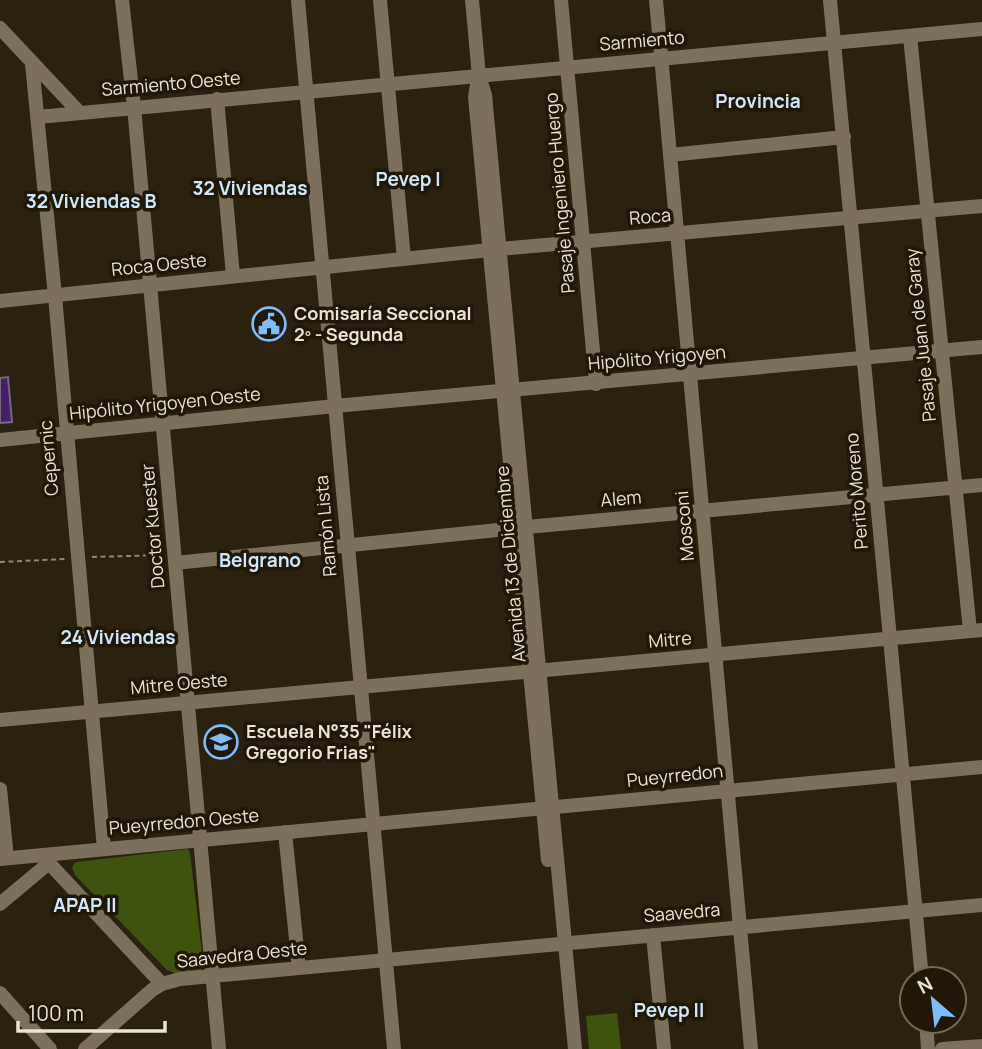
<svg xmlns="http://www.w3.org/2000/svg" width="982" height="1049" viewBox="0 0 982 1049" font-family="Manrope,sans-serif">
<rect width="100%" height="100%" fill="#2b210f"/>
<path fill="#3e530b" d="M188,849L190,853L203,961L201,970C190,975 178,976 167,970L75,875L72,867L76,862Z
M617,1013L621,1049H589L586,1016Z"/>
<path fill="#452068" stroke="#71687c" stroke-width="2" d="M8,377L12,422L0,423V378Z"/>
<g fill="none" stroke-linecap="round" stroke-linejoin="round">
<path stroke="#8f8779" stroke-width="2" stroke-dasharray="5 3.5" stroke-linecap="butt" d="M92,557L163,555
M0,562L65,559"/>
<path stroke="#7c705c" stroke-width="14" d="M122,0L134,107L219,1049
M298,0L394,1049
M380,0L404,259
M472,0L479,76L485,95L575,1049
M561,0L596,384
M656,0L751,1049
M830,0L922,979
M0,28L79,112
M910,36L970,631
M32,64L55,296L104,849
M478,79L475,97L548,860
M217,99L233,276
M38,117L982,29
M670,155L844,137
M0,301L499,249L982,206
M0,440L335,406L982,347
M175,563L527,527L982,485
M0,720L982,630
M0,789L7,858
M285,832L299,968
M0,859L982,767
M49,863L162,984
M0,904L49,863L51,855
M653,935L664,1049
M0,993L50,1049
M926,1021L928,1049
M85,1049L152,990L162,984L180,979L982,905
M942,1049L982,1046"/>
</g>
<defs>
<symbol id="civic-ring" viewBox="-11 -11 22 22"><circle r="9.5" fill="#211706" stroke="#7cbef9" stroke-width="1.5"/><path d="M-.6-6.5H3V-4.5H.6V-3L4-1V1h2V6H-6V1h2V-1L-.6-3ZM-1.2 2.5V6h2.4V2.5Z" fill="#7cbef9"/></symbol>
<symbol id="school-ring" viewBox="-11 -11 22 22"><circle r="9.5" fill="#211706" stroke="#7cbef9" stroke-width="1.5"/><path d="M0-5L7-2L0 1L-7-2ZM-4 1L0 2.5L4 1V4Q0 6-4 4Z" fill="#7cbef9"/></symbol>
</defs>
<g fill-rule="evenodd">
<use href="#civic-ring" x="250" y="305" width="38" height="38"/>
<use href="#school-ring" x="202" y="723" width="38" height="38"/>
</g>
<g text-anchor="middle" stroke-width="7" stroke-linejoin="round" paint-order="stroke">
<g font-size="18" fill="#e9e3d8" stroke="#211706">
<text transform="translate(642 41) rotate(-5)" y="6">Sarmiento</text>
<text transform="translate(171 84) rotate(-5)" y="6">Sarmiento Oeste</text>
<text transform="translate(560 193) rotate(-95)" y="6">Pasaje Ingeniero Huergo</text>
<text transform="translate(650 217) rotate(-5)" y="6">Roca</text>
<text transform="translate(159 265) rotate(-6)" y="6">Roca Oeste</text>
<text transform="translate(921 335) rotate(-96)" y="6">Pasaje Juan de Garay</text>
<text transform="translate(657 358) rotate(-5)" y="6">Hipólito Yrigoyen</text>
<text transform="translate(165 404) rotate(-6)" y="6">Hipólito Yrigoyen Oeste</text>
<text transform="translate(49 458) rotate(-95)" y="6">Cepernic</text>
<text transform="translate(857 491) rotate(-95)" y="6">Perito Moreno</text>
<text transform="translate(621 499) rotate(-5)" y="6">Alem</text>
<text transform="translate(153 526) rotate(-95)" y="6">Doctor Kuester</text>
<text transform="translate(326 526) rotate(-95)" y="6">Ramón Lista</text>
<text transform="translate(685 526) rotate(-95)" y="6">Mosconi</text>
<text transform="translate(511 564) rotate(-95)" y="6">Avenida 13 de Diciembre</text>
<text transform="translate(670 640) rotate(-5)" y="6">Mitre</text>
<text transform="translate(179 684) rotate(-5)" y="6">Mitre Oeste</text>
<text transform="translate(675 776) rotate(-6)" y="6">Pueyrredon</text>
<text transform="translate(184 822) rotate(-5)" y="6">Pueyrredon Oeste</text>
<text transform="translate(682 913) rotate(-5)" y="6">Saavedra</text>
<text transform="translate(242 955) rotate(-6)" y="6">Saavedra Oeste</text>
</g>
<g font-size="18" font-weight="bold" fill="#e9e3d8" stroke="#211706" text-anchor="start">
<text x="294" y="320">Comisaría Seccional<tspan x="294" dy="21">2º - Segunda</tspan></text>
<text x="246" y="738">Escuela N°35 "Félix<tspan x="246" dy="21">Gregorio Frias"</tspan></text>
</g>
<g font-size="19" font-weight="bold" fill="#cfe7fd" stroke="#211706">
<text x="758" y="108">Provincia</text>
<text x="408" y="186">Pevep I</text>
<text x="250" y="195">32 Viviendas</text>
<text x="91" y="208">32 Viviendas B</text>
<text x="260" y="567">Belgrano</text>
<text x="118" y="644">24 Viviendas</text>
<text x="85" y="912">APAP II</text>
<text x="669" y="1017">Pevep II</text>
</g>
</g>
<g transform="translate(933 1000) rotate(332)"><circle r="33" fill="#211706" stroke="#71695a" stroke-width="2"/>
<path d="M0-5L12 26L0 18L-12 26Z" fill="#7cbef9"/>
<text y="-10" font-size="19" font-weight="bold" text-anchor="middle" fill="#e9e3d8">N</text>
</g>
<path d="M18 1021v10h147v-10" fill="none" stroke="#e9e3d8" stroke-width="3.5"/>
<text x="28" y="1021" font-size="21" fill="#e9e3d8" stroke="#211706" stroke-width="5" paint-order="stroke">100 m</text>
</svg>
